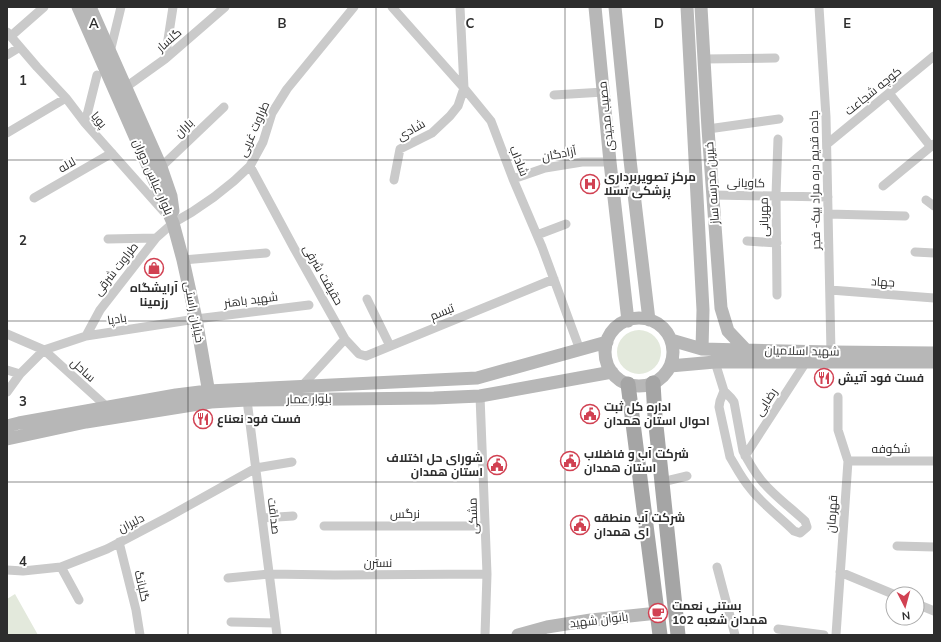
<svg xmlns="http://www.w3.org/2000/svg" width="941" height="642" viewBox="0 0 941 642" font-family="Mulish,Cairo,sans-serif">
<rect width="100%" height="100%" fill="#fff"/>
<path fill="#e3e9dc" d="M617 352a22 22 0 1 1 44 0a22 22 0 1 1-44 0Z
M15,594L38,635H7V599Z"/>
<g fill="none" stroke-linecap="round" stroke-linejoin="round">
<path stroke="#cacaca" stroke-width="9" d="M392,7L464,88L491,121L513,179L542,247L580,350
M819,7L826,117L831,352
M7,32L37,67L66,98L85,123L166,214
M11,36L44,7
M110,52L121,7
M7,55L20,47
M165,59L173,7
M704,59L775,58
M126,87L165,59L225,7
M889,93L931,147
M554,95L604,92
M85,123L97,75
M708,129L779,119
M7,133L66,98
M827,144L934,56
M250,166L294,248L345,339L301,387
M161,167L224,107
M513,179L545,168L582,162H610
M394,180L400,149L432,133L450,116L458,106L464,88L460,7
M883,186L934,144
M713,195L828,197
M34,198L112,153
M926,200L934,206
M828,214L905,216
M537,235L566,224
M108,239L156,238
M747,241L777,243
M915,252L934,253
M183,260L266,253
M830,290L934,298
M777,295L776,195L778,139
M367,299L390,346
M7,334L44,350L107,407
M86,336L100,310L156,238L173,223L192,212L214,197L234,181L250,166L263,142L272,113L287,89L354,7
M345,339L359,354L366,356L554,279
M715,362L724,391
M7,370L20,374
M724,391L731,398L734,402L743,451C748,461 754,471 761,480C773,495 791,508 805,521L807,527L800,533L794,531C780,517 762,504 750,488C742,479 736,467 730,457L719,407L720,401Z
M7,392L20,374L44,350L86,336L196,319L309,305
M480,396L487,574L485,635
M247,400L277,635
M745,456L806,362
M848,461H934
M662,482L687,476
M262,518L293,516
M324,526H485
M119,542L136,610L140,635
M897,546L934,547
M61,567L79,600
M717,567L735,635
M7,570L23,571L61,567L107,549L168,517L256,468L292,462
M840,572L893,594
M228,578L269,574L334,575L487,574
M917,604L934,611
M231,622L275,623
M778,629L824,635
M836,635L848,461L838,430V397"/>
<path stroke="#b7b7b7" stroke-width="13" d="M78,7L173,223L183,260L196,319L210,399
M90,7L161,167L171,196L173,211
M595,7L610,162L628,321
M615,7L630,160L649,320
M687,7L703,310L702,349
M701,7L708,129L721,308L728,331L746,350
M605 352a34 34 0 1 1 68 0a34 34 0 1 1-68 0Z
M671,340L702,349L831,352L934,353
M670,366L715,362H934
M7,426L19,423L176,395L208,391L477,378L607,342
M7,439L86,422L211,402L247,400L434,398L480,396L612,372
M518,635L547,627L591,620L658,613"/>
<path stroke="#a5a5a5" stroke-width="15" d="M653,383L655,416L678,635
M628,384L660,635"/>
</g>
<path fill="none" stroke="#2d2d2d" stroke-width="1" stroke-opacity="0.55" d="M188,7V635M376,7V635M565,7V635M753,7V635M7,160H934M7,321H934M7,482H934"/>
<defs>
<symbol id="hospital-ring" viewBox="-11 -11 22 22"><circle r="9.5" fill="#fff" stroke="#d14152" stroke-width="1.5"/><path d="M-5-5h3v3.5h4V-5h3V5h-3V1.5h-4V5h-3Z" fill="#d14152"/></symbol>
<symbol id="shop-ring" viewBox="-11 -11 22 22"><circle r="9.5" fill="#fff" stroke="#d14152" stroke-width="1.5"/><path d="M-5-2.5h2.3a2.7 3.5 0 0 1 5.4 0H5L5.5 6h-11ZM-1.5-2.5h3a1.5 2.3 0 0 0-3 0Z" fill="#d14152"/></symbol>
<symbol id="restaurant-ring" viewBox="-11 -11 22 22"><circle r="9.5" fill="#fff" stroke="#d14152" stroke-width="1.5"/><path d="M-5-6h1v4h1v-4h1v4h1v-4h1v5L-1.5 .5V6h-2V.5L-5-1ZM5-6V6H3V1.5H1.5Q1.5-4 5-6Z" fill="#d14152"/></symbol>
<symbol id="civic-ring" viewBox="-11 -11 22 22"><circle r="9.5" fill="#fff" stroke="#d14152" stroke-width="1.5"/><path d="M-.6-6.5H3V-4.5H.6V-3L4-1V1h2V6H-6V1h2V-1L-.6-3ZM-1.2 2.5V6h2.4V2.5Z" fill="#d14152"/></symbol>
<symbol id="cafe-ring" viewBox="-11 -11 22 22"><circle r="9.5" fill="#fff" stroke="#d14152" stroke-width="1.5"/><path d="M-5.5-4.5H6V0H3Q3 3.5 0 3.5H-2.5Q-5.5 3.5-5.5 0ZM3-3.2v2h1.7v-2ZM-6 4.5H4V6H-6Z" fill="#d14152"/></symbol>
</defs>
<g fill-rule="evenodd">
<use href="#hospital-ring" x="579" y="173" width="22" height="22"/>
<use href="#shop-ring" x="143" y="257" width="22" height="22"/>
<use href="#restaurant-ring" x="813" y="367" width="22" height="22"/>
<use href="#civic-ring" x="579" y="403" width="22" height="22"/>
<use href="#restaurant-ring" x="192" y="408" width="22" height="22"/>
<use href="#civic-ring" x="559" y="450" width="22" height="22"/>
<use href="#civic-ring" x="486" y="454" width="22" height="22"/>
<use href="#civic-ring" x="569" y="514" width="22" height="22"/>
<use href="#cafe-ring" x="647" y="602" width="22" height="22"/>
</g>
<g text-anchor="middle" stroke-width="4" stroke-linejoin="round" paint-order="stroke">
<g font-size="12" fill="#2d2d2d" stroke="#fff">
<text transform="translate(169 40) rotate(-41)" y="4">گلسار</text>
<text transform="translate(873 91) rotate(-39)" y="4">کوچه شجاعت</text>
<text transform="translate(606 116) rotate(-96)" y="4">مصیب مجیدی</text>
<text transform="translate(99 120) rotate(50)" y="4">پویا</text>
<text transform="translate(184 128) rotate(-44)" y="4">باران</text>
<text transform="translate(254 129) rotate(-66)" y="4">طراوت غربی</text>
<text transform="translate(411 130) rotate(-30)" y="4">شادی</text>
<text transform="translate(559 154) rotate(-11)" y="4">آزادگان</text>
<text transform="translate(519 161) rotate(68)" y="4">شاداب</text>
<text transform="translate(67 165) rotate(-30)" y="4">لاله</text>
<text transform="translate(153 177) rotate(66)" y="4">بلوار عباس دوران</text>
<text transform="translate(815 180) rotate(-91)" y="4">جاده قدیم دره مراد بیک- فجر</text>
<text transform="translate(712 183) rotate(-94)" y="4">خیرین مدرسه ساز</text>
<text transform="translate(746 183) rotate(1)" y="4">کاویانی</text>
<text transform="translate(764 217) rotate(-91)" y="4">مهربانی</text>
<text transform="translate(116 269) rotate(-52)" y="4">طراوت شرقی</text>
<text transform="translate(323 275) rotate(60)" y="4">حقیقت شرفی</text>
<text transform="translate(883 282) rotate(4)" y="4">جهاد</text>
<text transform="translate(251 300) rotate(-7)" y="4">شهید باهنر</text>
<text transform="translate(194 312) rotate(79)" y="4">خیابان راستی</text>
<text transform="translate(442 312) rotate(-22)" y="4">تبسم</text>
<text transform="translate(117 319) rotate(-9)" y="4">بادپا</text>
<text transform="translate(802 351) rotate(1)" y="4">شهید اسلامیان</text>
<text transform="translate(83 370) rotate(42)" y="4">ساحل</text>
<text transform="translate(309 399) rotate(-1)" y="4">بلوار عمار</text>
<text transform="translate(766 402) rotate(-57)" y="4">رضایی</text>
<text x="891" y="453">شکوفه</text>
<text x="405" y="518">نرگس</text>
<text transform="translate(832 514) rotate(-86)" y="4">قهرمان</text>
<text transform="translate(274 516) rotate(83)" y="4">صداقت</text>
<text transform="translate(473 516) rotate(-92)" y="4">مشکی</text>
<text transform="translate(131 523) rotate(-27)" y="4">دلیران</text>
<text x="378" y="567">نسترن</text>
<text transform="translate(142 586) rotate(77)" y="4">گلبانگ</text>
<text transform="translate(599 620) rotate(-7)" y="4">بانوان شهید</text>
</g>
<g font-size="12" font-weight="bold" fill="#2d2d2d" stroke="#fff" text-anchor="start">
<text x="604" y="181">مرکز تصویربرداری<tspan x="604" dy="14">پزشکی تسلا</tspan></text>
<text x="154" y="292" text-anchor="middle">آرایشگاه<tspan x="154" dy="14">رزمینا</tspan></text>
<text x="838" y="382">فست فود آتیش</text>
<text x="604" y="411">اداره کل ثبت<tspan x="604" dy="14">احوال استان همدان</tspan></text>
<text x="217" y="423">فست فود نعناع</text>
<text x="584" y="458">شرکت آب و فاضلاب<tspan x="584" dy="14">استان همدان</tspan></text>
<text x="483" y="462" text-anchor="end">شوراى حل اختلاف<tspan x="483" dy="14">استان همدان</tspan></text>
<text x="594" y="522">شرکت آب منطقه<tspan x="594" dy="14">ای همدان</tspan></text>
<text x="672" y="610">بستنی نعمت<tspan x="672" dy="14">همدان شعبه 102</tspan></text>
</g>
</g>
<g font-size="13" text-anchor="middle" font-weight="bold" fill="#2d2d2d" stroke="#fff" stroke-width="4" stroke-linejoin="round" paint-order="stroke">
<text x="94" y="28">A</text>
<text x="282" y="28">B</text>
<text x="470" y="28">C</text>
<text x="659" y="28">D</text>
<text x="847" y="28">E</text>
<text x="23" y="85">1</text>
<text x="23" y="245">2</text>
<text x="23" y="406">3</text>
<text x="23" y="566">4</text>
</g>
<rect width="941" height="642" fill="none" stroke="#2d2d2d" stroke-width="16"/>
<g transform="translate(905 606) rotate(174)"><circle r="19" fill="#ffffff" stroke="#ababab"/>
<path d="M0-3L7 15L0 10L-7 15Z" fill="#d14152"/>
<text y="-6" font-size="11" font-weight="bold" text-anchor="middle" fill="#2d2d2d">N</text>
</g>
</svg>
